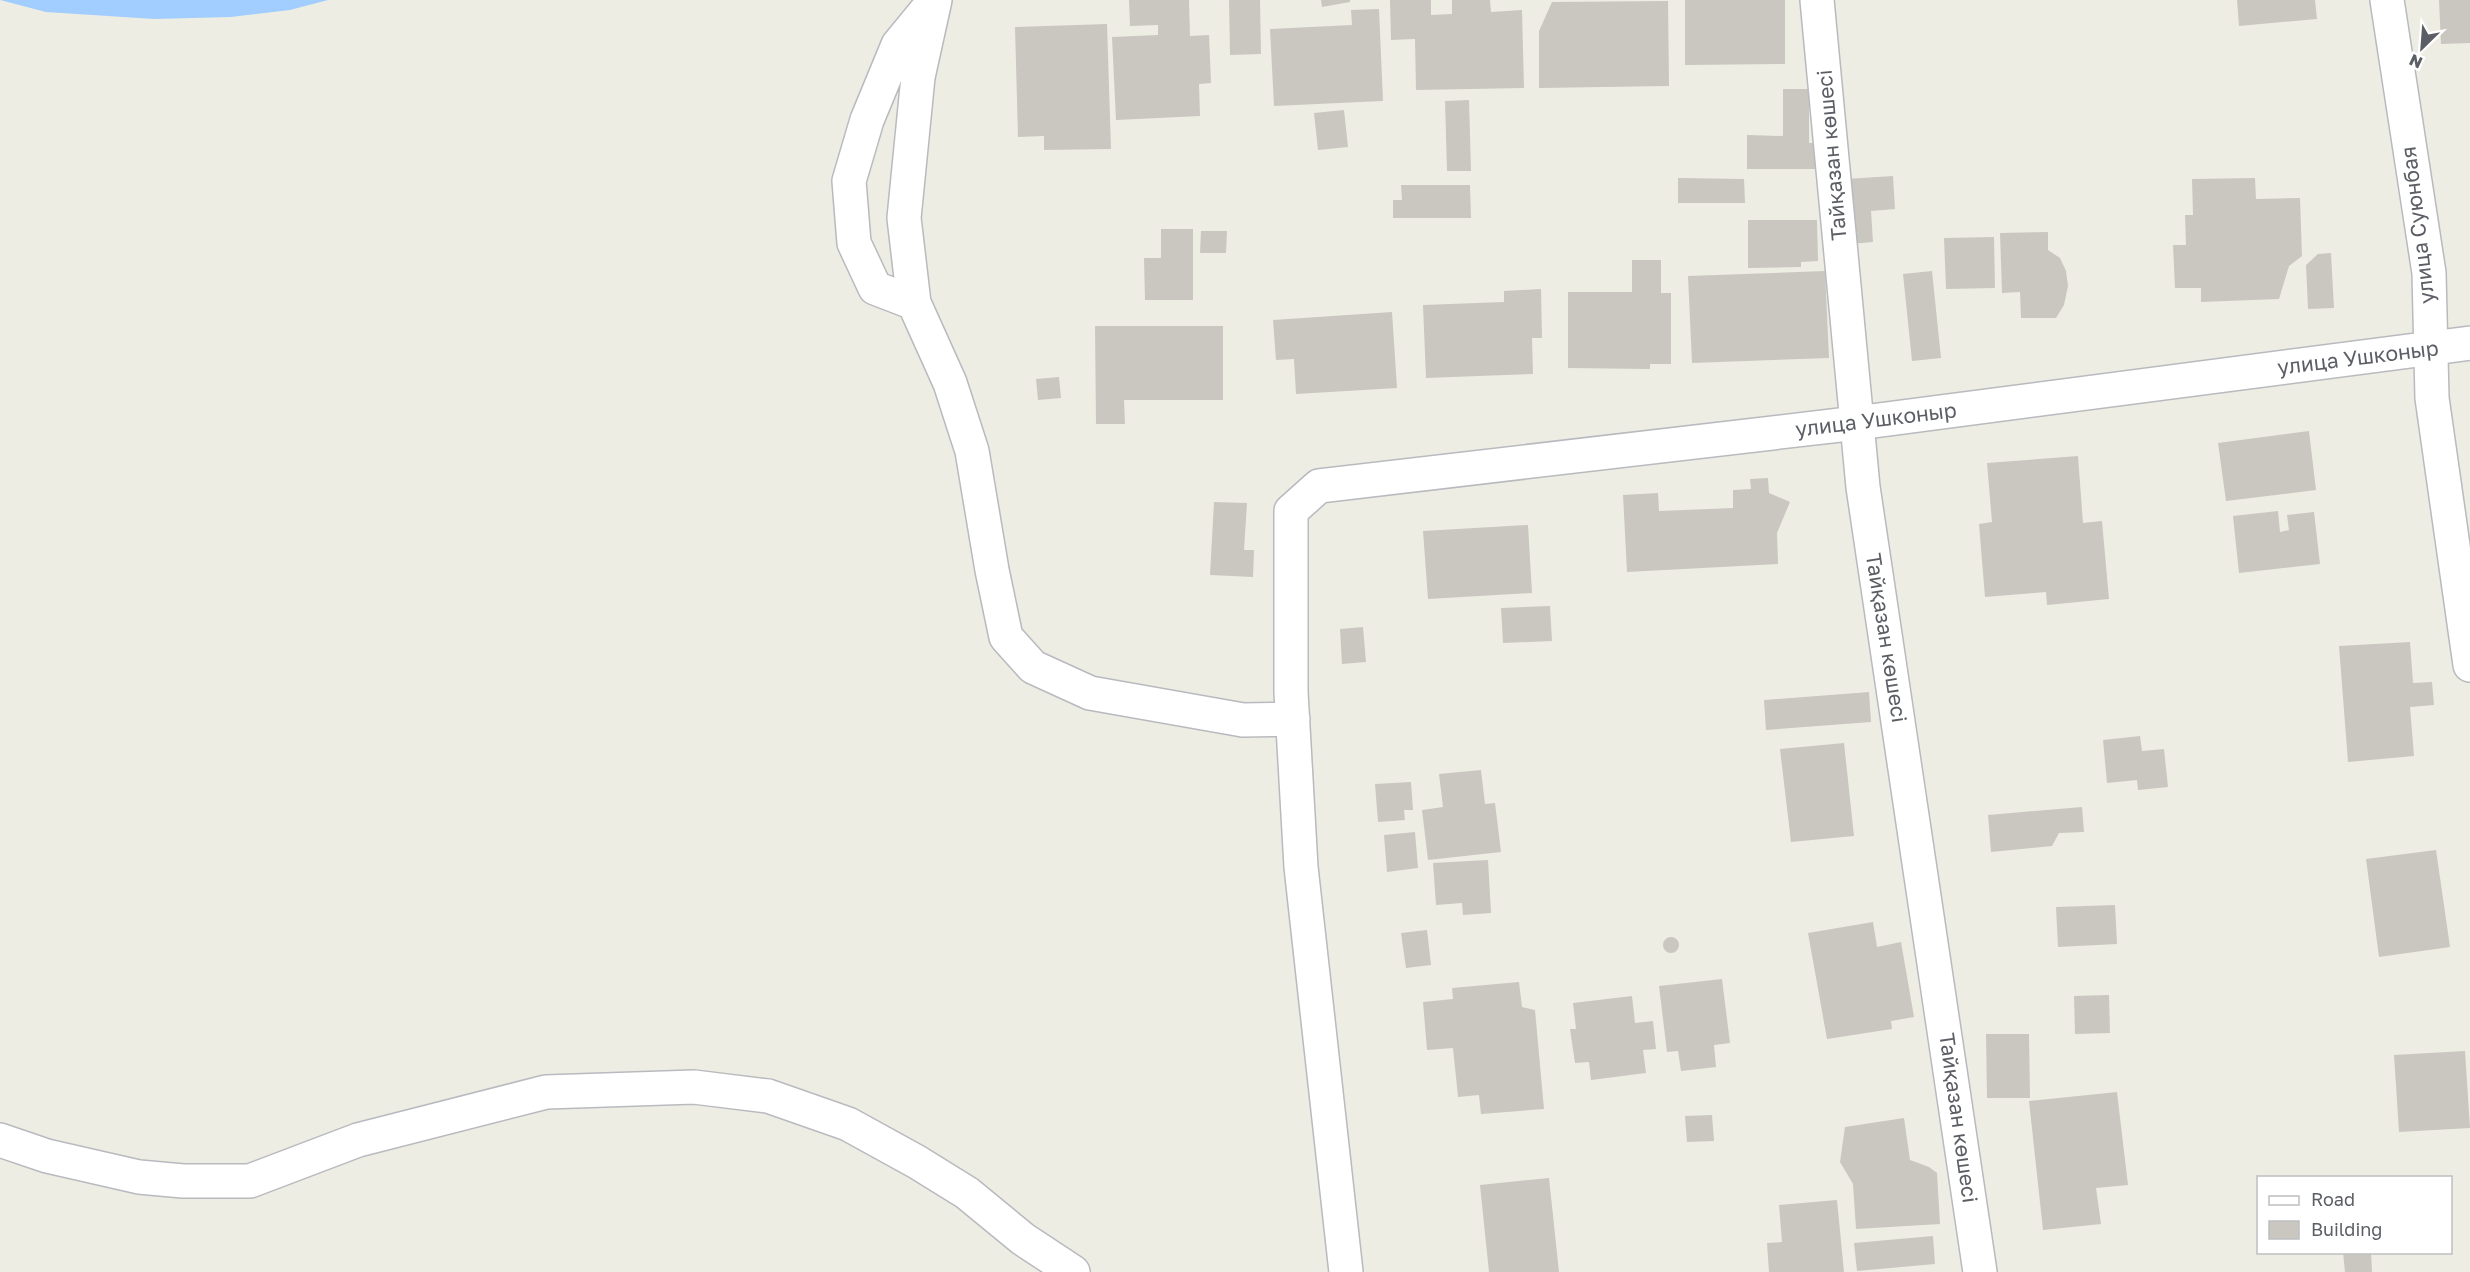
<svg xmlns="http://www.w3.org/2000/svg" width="2470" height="1272" viewBox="0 0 2470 1272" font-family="'Golos Text',sans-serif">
<rect width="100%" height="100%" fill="#eeede3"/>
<path fill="#a2ceff" d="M0,0H328L290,10L231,17L154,19L46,12Z"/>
<path fill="#c9c7c0" d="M1129,0H1189L1190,36L1209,35L1211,83L1199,84L1200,116L1116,120L1112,37L1158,35V25L1130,26Z
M1229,0H1260L1261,54L1230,55Z
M1321,0H1350V2L1322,7Z
M1390,0H1431V15L1452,14V0H1490L1491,12L1522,10L1524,88L1416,90L1415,39L1391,40Z
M1685,0H1785V64L1685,65Z
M2237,0H2315L2317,19L2239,26Z
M2439,0H2470V43L2441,44Z
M1668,1L1669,86L1539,88V31L1552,2Z
M1379,9L1383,101L1274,106L1270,29L1352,25L1351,10Z
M1107,24L1111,149L1044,150V136L1018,137L1015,27Z
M1783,89H1809V143H1819V169H1747V135L1783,136Z
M1469,100L1471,171H1447L1445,101Z
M1344,110L1348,147L1318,150L1314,113Z
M1893,176L1895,209L1871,211L1873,242L1850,244L1846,179Z
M1678,178L1744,179L1745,203H1678Z
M2255,178L2256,199L2300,198L2302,256L2289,266L2279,299L2201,302V288H2175L2173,245H2186L2185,215H2193L2192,179Z
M1401,185H1470L1471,218H1393V200H1402Z
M1748,220H1817L1818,261L1801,262V267L1748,268Z
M1161,229H1193V300H1145L1144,258H1161Z
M1201,231H1227L1226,253H1200Z
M2048,232V250L2060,258L2066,271L2068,286L2064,305L2056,318H2021L2020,292L2002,293L2000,233Z
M1994,237L1995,288L1946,289L1944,238Z
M2331,253L2334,308L2308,309L2306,265L2318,254Z
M1632,260H1661V293H1671V364H1650V369L1568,368V292H1632Z
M1825,271L1829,358L1692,363L1688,276Z
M1932,271L1941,358L1912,361L1903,274Z
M1541,289L1542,338H1532L1533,374L1426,378L1423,305L1504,302V291Z
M1392,312L1397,388L1296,394L1294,359L1276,360L1273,320Z
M1095,326H1223V400H1124L1125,424H1096Z
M1059,377L1061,398L1038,400L1036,379Z
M2309,431L2316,490L2226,501L2218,443Z
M2078,456L2083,523L2102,521L2109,599L2047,605L2046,592L1985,597L1979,524L1992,522L1987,463Z
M1768,478L1769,493L1790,502L1777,533L1778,564L1627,572L1623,495L1658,493L1659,511L1733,508V490L1751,489L1750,479Z
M1214,502L1247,503L1244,550H1254L1253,577L1210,575Z
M2278,511L2280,532L2289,530L2287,515L2314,512L2320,564L2239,573L2233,516Z
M1528,525L1532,593L1428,599L1423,531Z
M1550,606L1552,641L1503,643L1501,608Z
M1363,627L1366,662L1342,664L1340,629Z
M2410,642L2413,683L2432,682L2434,705L2410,707L2414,756L2348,762L2339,646Z
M1869,692L1871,722L1766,730L1764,700Z
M2140,736L2142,751L2164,749L2168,787L2138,790L2137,780L2107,783L2103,740Z
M1844,743L1854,836L1791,842L1780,749Z
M1481,770L1485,804L1495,803L1501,852L1428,860L1422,810L1443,807L1439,774Z
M1411,782L1413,810H1404L1405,820L1378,822L1375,784Z
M2082,807L2084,832L2059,833L2052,846L1991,852L1988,815Z
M1415,832L1418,868L1387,872L1384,835Z
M2436,850L2450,947L2379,957L2366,859Z
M1488,860L1491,913L1463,915L1462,903L1436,905L1433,863Z
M2115,905L2117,944L2058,947L2056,907Z
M1873,922L1877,947L1901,942L1914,1017L1891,1021L1892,1029L1827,1039L1808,933Z
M1427,930L1431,965L1406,968L1401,933Z
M1663 945a8 8 0 1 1 16 0a8 8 0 1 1-16 0Z
M1722,979L1730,1043L1714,1045L1716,1067L1681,1071L1678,1051L1667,1052L1659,986Z
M1519,982L1522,1007L1535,1010L1544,1109L1481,1114L1479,1095L1458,1097L1453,1048L1427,1050L1423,1002L1453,999L1452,988Z
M2109,995L2110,1033L2075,1034L2074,996Z
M1632,996L1635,1023L1653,1021L1656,1049L1643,1050L1646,1073L1591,1080L1589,1062L1575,1063L1570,1029H1576L1573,1003Z
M1986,1034H2029L2030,1098H1987Z
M2465,1051L2470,1128L2399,1132L2394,1055Z
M2117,1092L2128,1185L2096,1188L2101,1224L2043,1230L2029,1101Z
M1712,1115L1714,1141L1687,1142L1685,1116Z
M1904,1118L1910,1160L1929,1167L1937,1173L1940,1224L1856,1229L1853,1184L1840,1162L1845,1127Z
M1549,1178L1559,1272H1489L1480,1185Z
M1837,1200L1844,1272H1769L1767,1243L1782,1242L1779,1205Z
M1933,1236L1935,1264L1857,1271L1854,1243Z
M2343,1252H2371L2372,1272H2345Z"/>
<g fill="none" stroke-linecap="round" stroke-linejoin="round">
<defs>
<path id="minor" d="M935,0L918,77L904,218L914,303L950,383L972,451L992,570L1006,637L1033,667L1090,693L1243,720L1293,719
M1817,0L1863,487L1980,1272
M2387,0L2429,273L2432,398L2470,665
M914,303L875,288L854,243L849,181L867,120L898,45L930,6
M0,1140L47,1156L139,1177L183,1181H250L358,1140L546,1092L694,1087L768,1096L848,1124L917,1162L967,1193L1023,1239L1073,1272
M1346,1272L1301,867L1291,692V511L1319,486L1857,423L2470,343"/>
</defs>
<use href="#minor" stroke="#b8babf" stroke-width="36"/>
<use href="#minor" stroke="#fff" stroke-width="33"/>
</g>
<g text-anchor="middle" stroke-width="4.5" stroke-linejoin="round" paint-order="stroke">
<g font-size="21" fill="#5b5e64" stroke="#fff">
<text transform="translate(1832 155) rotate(-95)" y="7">Тайқазан көшесі</text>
<text transform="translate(2418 225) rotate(-97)" y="7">улица Суюнбая</text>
<text transform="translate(2358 358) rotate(-7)" y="7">улица Ушконыр</text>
<text transform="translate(1876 420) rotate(-7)" y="7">улица Ушконыр</text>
<text transform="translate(1886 638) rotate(81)" y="7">Тайқазан көшесі</text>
<text transform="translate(1958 1118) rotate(82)" y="7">Тайқазан көшесі</text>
</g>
</g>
<rect x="2257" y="1176" width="195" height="78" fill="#ffffff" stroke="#bdbfc1" stroke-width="1.5"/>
<rect x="2269" y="1196" width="30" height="9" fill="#ffffff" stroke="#bdbfc1" stroke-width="1.5"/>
<text x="2311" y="1206" font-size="18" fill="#5b5e64">Road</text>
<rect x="2269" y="1221" width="30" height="18" fill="#c9c7c0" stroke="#bdbfc1" stroke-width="1.5"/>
<text x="2311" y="1236" font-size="18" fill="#5b5e64">Building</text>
<g transform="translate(2422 48) rotate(205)" stroke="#ffffff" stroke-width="4.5" paint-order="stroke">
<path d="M0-4.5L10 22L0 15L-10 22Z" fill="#5b5e64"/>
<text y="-9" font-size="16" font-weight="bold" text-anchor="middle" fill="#5b5e64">N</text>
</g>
</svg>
